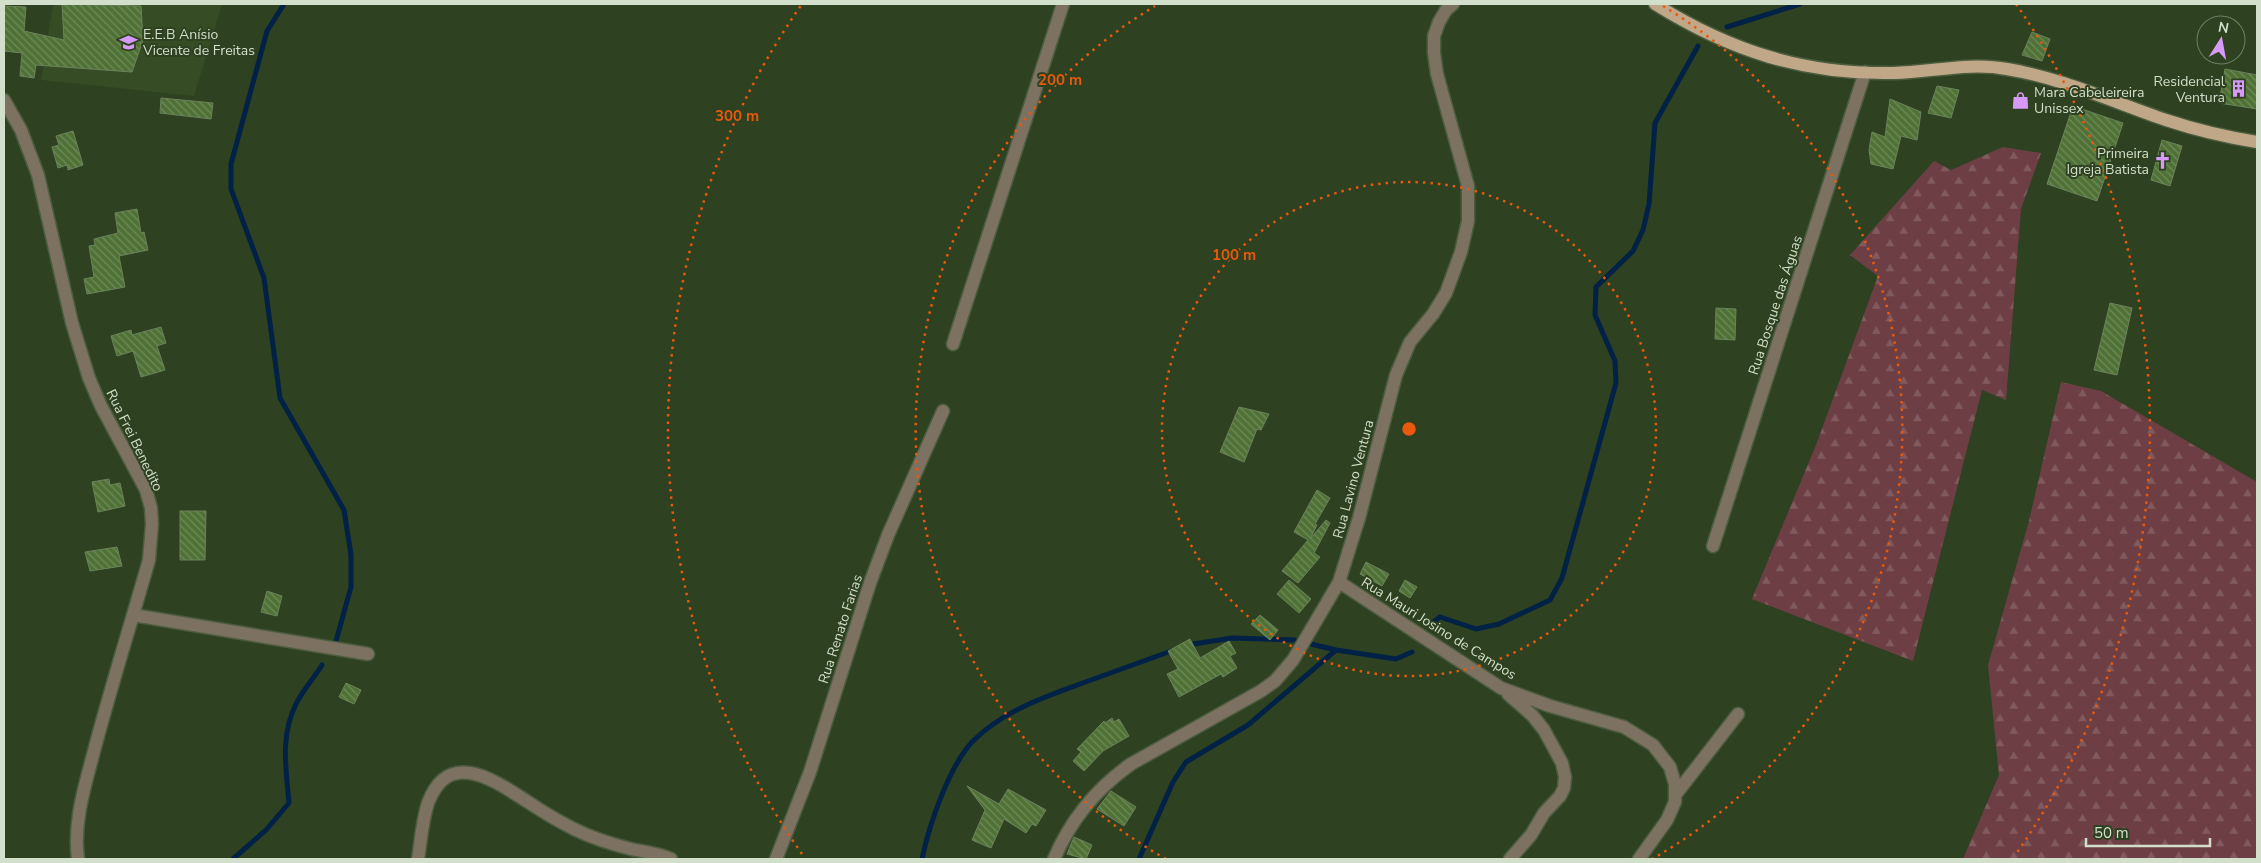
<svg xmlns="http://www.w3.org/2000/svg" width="2261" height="863" viewBox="0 0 2261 863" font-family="'Nunito Sans',sans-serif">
<defs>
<pattern id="forest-firs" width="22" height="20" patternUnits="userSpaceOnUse" patternTransform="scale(1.25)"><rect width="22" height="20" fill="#6d3f44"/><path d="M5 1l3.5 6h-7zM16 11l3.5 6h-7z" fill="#815a5e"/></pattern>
<pattern id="building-back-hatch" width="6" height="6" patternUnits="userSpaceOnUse" patternTransform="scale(1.25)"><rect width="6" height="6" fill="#4f7135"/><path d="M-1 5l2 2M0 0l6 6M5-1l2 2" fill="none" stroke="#708b5a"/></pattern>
</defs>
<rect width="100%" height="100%" fill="#2e4120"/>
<path fill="#354c24" d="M53,4H222L194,96L41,80Z"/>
<path fill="url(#forest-firs)" d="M2003,147L2041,153L2021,209L2006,400L1982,390L1913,661L1752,599L1816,445L1878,276L1850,255L1934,161L1951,170Z
M2061,382L2101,391L2257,482V859H1963L1999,775L1988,665L2029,521Z"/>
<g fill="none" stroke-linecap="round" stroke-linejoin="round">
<path stroke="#012246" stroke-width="5" d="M284,4L267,31L231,164V189L264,278L280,398L344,510L351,555V587L336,641
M1727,27L1800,4
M1429,625L1440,617L1476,629L1499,624L1550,600L1562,578L1616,383L1615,361L1595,315L1596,287L1633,251L1643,230L1649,204L1655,123L1698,46
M1311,644L1336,650
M1187,645L1232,638L1295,640
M233,859L266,830L289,803C286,768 280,736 296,704C303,690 314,678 322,665
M922,859C929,825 949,766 973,741C1005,709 1050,695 1091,680C1119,670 1146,660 1174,650
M1139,859L1173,782L1186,762L1248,725L1336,650L1396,659L1412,652"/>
</g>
<path fill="url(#building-back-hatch)" stroke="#6c825e" d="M62,4L141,6L143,40L132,72L36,65L34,78L20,76L22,53L4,51V6L26,7L24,31L64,40Z
M2032,32L2050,39L2042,61L2022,55Z
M2225,69L2257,75V109L2219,103Z
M1937,86L1959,90L1951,118L1928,113Z
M161,98L213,103L211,119L160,113Z
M1890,99L1921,112L1917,140L1901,136L1893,169L1871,164L1869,150L1872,132L1885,137Z
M2073,106L2123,123L2097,201L2047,184Z
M73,131L83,165L68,170L67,165L58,168L52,147L59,145L56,136Z
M2162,140L2182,146L2170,186L2151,180Z
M137,209L141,233L144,232L148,250L119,256L125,287L87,294L84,279L94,277L89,246L95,245L94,239L118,233L115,213Z
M2110,303L2132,308L2117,375L2094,370Z
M1716,308L1736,309L1735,340L1715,339Z
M161,327L166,343L157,346L165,370L141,377L133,351L117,356L111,336L131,330L132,335Z
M1239,407L1269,414L1261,430L1257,429L1244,462L1220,452Z
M109,479L110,485L120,483L125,506L98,512L92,482Z
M1317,490L1330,498L1315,524L1317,525L1310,539L1326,520L1330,523L1314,553L1320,557L1298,583L1282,571L1308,540L1294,532Z
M180,511H206L205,560H180Z
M117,547L122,566L90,571L85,552Z
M1366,562L1389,574L1382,586L1360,574Z
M1289,580L1311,599L1299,613L1277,594Z
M1405,580L1417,587L1410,598L1399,591Z
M267,591L282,596L277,616L261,612Z
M1260,615L1278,630L1270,640L1251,624Z
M1190,639L1200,658L1229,641L1236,653L1230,656L1237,668L1223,677L1221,674L1179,697L1167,674L1178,669L1168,651Z
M346,683L361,690L354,704L339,697Z
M1112,718L1114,722L1119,719L1129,736L1103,751L1084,771L1073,761L1081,752L1077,749L1104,721L1105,723Z
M967,786L999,804L1008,789L1046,810L1036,826L1032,824L1026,833L1004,819L991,848L972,840L985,810Z
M1111,791L1136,807L1124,826L1097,809Z
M1074,837L1092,845L1086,859L1067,854Z"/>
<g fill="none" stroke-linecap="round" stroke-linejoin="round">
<defs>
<path id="minor" d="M4,100L21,130L38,175L72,323L89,378L101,406L146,490L151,508L152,524L149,560C131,623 111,687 94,751C85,786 73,822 78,859
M953,344L1063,4
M1713,546L1865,72
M1339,582L1501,688L1550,706L1624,727L1653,745L1670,767L1675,784V802L1667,820L1639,859
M133,615L368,654
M1508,694L1533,716L1544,730L1562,763L1565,777L1564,788L1560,796L1544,813L1531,835L1510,859
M1676,794L1738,714
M418,859C421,841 422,821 428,803C449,747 495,781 528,802C543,812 558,821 574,829C592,838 611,844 631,849C645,852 658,853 671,859
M776,859L810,772L870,583L888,535L943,411
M1054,859C1070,821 1097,788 1131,764L1261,691L1275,681L1293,660L1339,582L1359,518L1396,375L1410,342L1433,314L1446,293L1461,252L1468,221V186L1437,74L1434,53V36L1439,22L1446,10L1453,4"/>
<path id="major" d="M1655,4C1730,51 1805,75 1894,73C1932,72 1969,62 2007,69C2062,78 2113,102 2166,120C2196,130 2226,137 2257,142"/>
</defs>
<use href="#minor" stroke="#4c5d3f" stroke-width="15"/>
<use href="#major" stroke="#4c5d3f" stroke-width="15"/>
<use href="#minor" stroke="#7d7162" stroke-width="12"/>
<use href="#major" stroke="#bfa788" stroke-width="12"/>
</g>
<g fill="none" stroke="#e8590c" stroke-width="2.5" stroke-dasharray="2.5 5">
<circle cx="1409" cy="429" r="247"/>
<path d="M1166 859A494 494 0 0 1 1155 6M1663 6A494 494 0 0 1 1652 859"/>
<path d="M802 854A741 741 0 0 1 802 4M2016 4A741 741 0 0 1 2016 854"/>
</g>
<defs>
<symbol id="school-bare" viewBox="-9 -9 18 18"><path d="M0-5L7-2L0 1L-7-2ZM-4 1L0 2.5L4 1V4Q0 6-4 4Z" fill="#d89af8" stroke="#2e4120" stroke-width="2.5" paint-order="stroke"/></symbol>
<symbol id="building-bare" viewBox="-9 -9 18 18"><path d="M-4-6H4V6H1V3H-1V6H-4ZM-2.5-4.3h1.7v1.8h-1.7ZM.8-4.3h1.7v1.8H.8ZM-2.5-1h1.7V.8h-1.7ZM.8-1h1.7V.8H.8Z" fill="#d89af8" stroke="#2e4120" stroke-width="2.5" paint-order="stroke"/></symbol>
<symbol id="shop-bare" viewBox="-9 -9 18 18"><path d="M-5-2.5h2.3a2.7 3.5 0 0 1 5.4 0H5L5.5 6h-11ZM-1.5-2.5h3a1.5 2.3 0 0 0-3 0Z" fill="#d89af8" stroke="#2e4120" stroke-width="2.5" paint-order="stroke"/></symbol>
<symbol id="church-bare" viewBox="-9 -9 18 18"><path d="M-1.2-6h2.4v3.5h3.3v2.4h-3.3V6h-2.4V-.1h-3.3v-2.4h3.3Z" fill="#d89af8" stroke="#2e4120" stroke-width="2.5" paint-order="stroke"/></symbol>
</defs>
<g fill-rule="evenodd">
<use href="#school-bare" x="116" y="30" width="25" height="25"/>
<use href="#building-bare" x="2226" y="76" width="25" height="25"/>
<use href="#shop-bare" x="2008" y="88" width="25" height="25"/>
<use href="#church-bare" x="2150" y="148" width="25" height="25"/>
</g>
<g text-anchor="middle" stroke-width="4" stroke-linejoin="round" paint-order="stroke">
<g font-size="14" fill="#d2dfcb" stroke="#2e4120" text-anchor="start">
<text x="143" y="39">E.E.B Anísio<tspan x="143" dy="16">Vicente de Freitas</tspan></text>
<text x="2225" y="86" text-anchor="end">Residencial<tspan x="2225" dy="16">Ventura</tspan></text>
<text x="2034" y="97">Mara Cabeleireira<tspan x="2034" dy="16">Unissex</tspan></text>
<text x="2149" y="158" text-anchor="end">Primeira<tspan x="2149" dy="16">Igreja Batista</tspan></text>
</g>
<g font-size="14" fill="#d2dfcb" stroke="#2e4120">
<text transform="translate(1775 305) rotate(-72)" y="5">Rua Bosque das Águas</text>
<text transform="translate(135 440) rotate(64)" y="5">Rua Frei Benedito</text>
<text transform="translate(1353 479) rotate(-75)" y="5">Rua Lavino Ventura</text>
<text transform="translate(1439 628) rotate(32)" y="5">Rua Mauri Josino de Campos</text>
<text transform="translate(840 629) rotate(-72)" y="5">Rua Renato Farias</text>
</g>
</g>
<circle cx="1409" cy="429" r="8" fill="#e8590c" stroke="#2e4120" stroke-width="2.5"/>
<g font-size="15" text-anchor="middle" font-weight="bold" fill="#e8590c" stroke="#2e4120" stroke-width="4" stroke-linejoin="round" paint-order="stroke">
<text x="1060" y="85">200 m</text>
<text x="737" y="121">300 m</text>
<text x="1234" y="260">100 m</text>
</g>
<rect width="2261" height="863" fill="none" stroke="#d2dfcb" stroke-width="10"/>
<g transform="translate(2221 40) rotate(11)"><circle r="24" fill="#2e4120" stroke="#708064"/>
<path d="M0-4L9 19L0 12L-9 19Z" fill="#d89af8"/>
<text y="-8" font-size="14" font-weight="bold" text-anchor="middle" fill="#d2dfcb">N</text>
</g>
<path d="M2086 838v8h124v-8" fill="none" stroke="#d2dfcb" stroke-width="2.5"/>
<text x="2094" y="838" font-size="15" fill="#d2dfcb" stroke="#2e4120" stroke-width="4" paint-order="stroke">50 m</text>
</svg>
